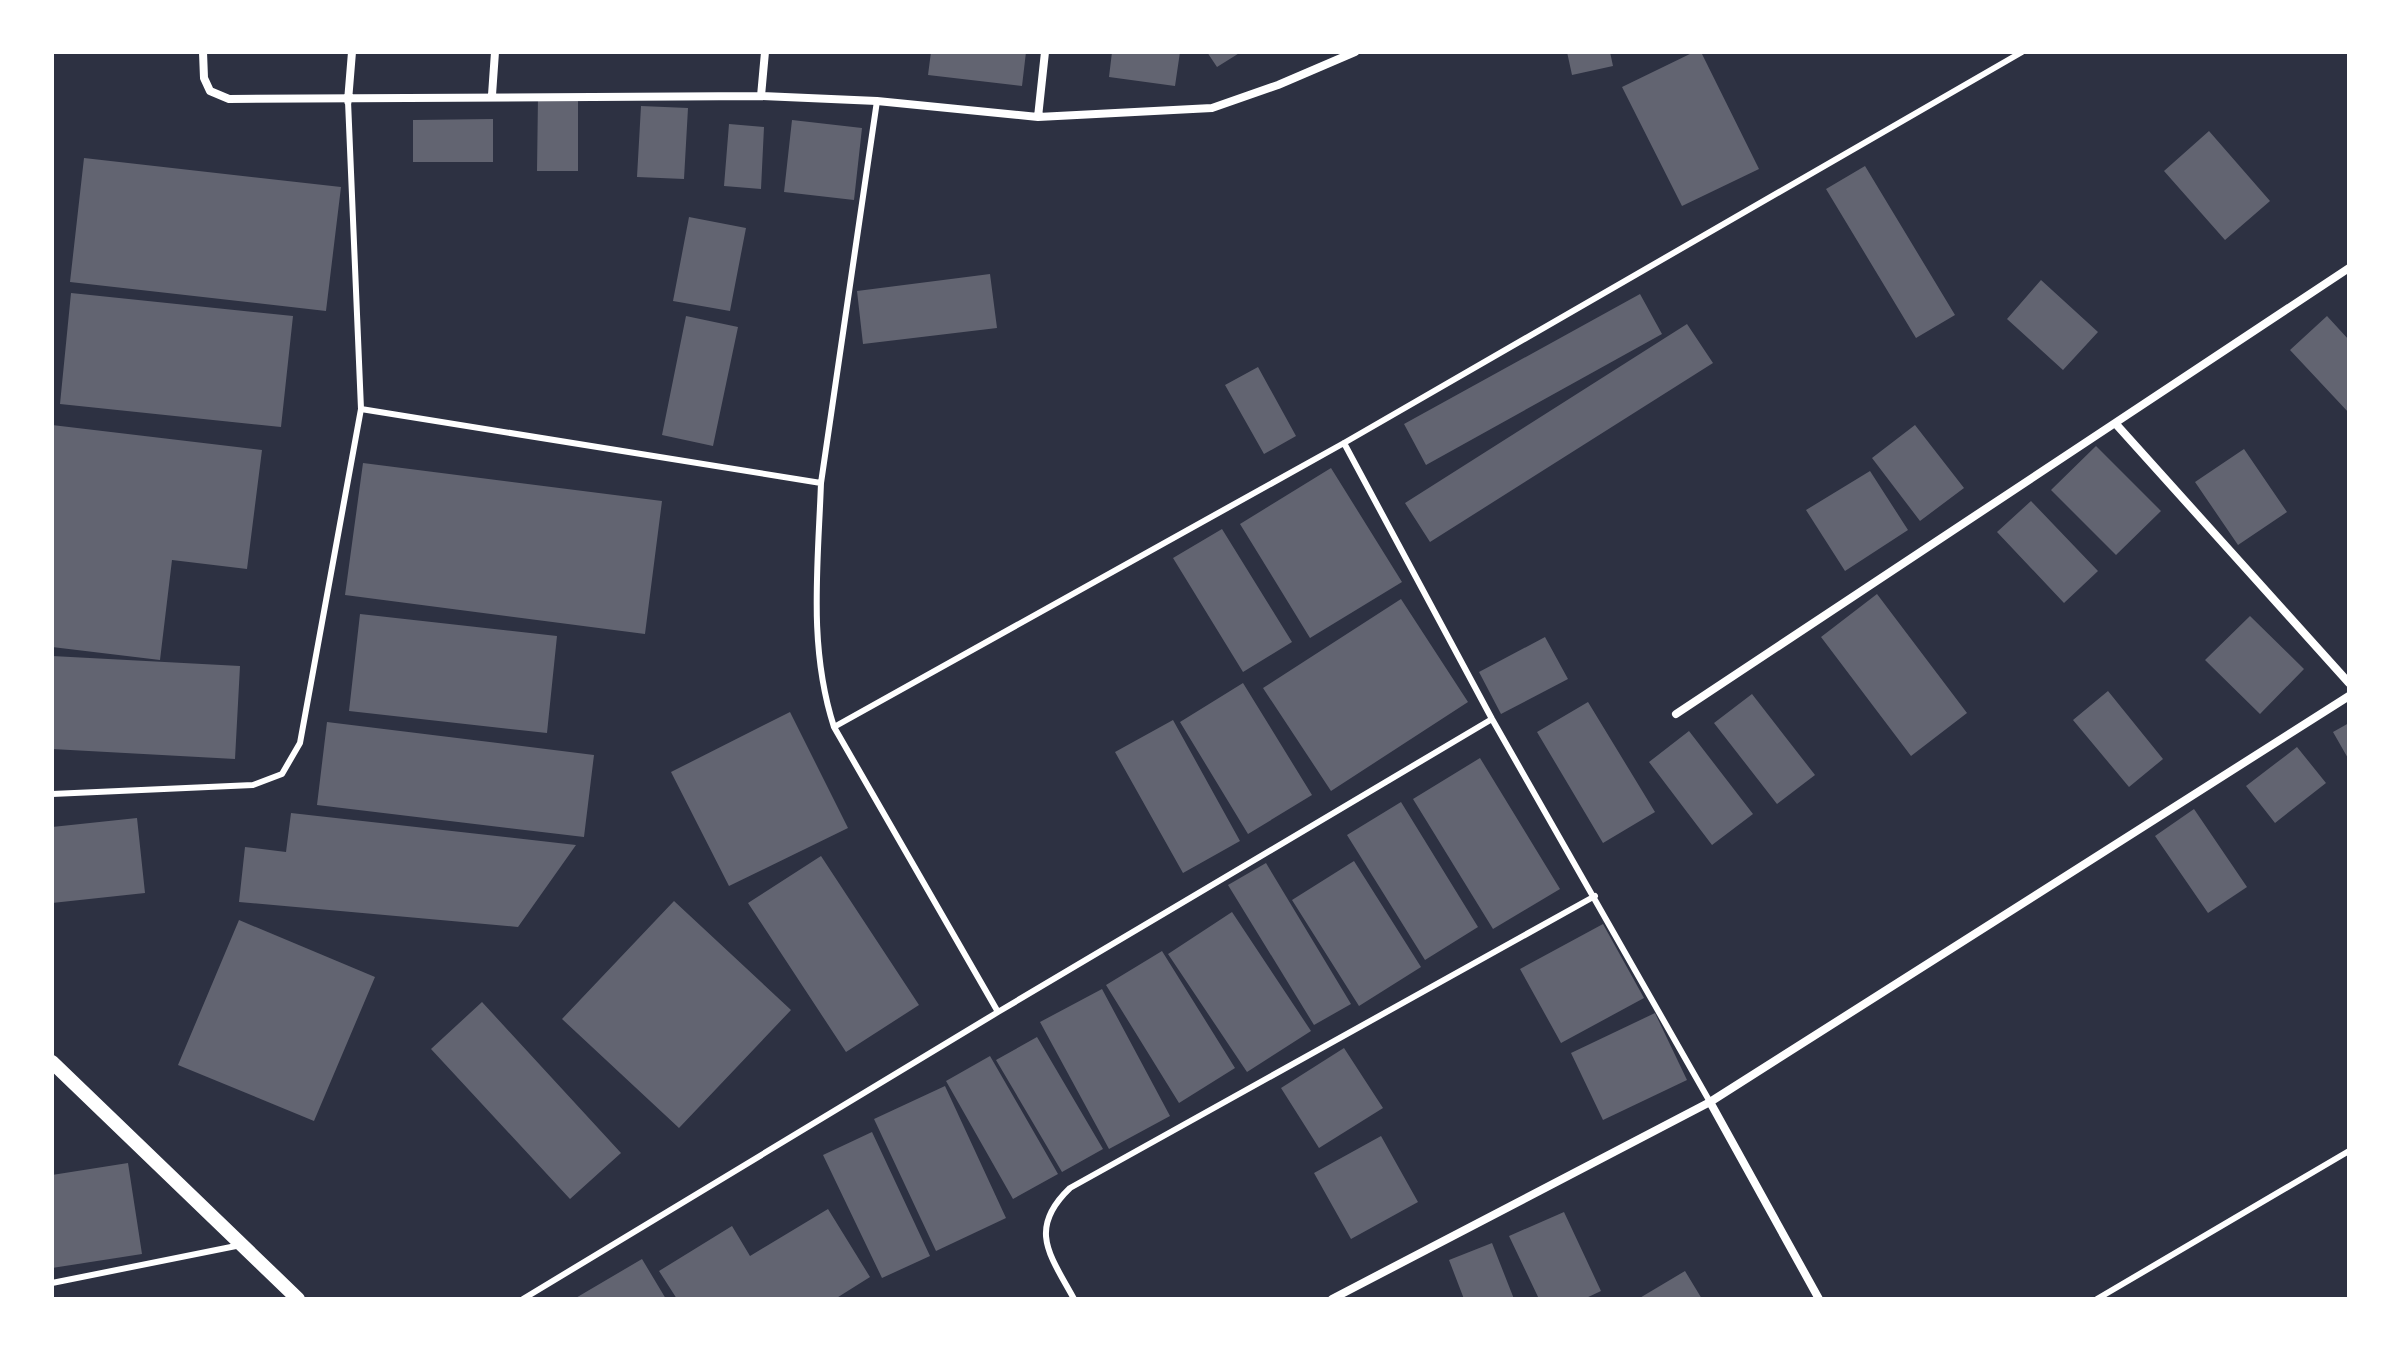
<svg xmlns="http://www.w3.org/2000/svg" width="2401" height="1351" viewBox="0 0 2401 1351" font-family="'Public Sans',sans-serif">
<rect width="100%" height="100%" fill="#2d3142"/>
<path fill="#626471" d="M931,52H1026L1022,86L928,75Z
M1112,52H1180L1175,86L1109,77Z
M1207,52H1241L1217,67Z
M1567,52H1610L1613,66L1572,75Z
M1694,52H1701L1759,169L1682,206L1622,87Z
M538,96L578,97V171H537Z
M641,106L688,108L684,179L637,177Z
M493,119V162H413V120Z
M792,120L862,128L854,200L784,192Z
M729,124L764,127L761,189L724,186Z
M2209,131L2270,201L2225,240L2164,171Z
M84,158L341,187L326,311L70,282Z
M1865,166L1955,315L1916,338L1826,189Z
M689,217L746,228L730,311L673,301Z
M990,274L997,328L863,344L857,291Z
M2041,280L2098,332L2063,370L2007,319Z
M71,293L293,316L281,427L60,404Z
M1640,294L1662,334L1426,465L1404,424Z
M686,316L738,327L713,446L662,435Z
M2327,316L2349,340V413L2290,350Z
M1687,324L1713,363L1430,542L1405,503Z
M1258,367L1296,436L1264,454L1225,385Z
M52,425L262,450L247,569L172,560L160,660L52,647Z
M1915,425L1964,488L1920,521L1872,458Z
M2096,446L2161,511L2116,555L2051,490Z
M2244,449L2287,512L2238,545L2195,482Z
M363,463L662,501L645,634L345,595Z
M1331,468L1402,582L1310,638L1240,524Z
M1870,471L1908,530L1845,571L1806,510Z
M2031,501L2098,571L2064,603L1997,532Z
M1222,529L1292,642L1243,672L1173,558Z
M1877,594L1967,713L1911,756L1821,637Z
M1401,599L1468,702L1331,791L1263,688Z
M360,614L557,636L547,733L349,711Z
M2250,616L2304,669L2260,714L2205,660Z
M1545,637L1568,679L1501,714L1479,672Z
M52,656L240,666L235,759L52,749Z
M1243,683L1312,795L1248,834L1180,722Z
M2108,691L2163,759L2129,787L2073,720Z
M1752,694L1815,775L1777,804L1714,723Z
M1588,702L1655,812L1603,843L1537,732Z
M790,712L848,828L729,886L671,772Z
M1173,720L1240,841L1183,873L1115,752Z
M327,722L594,755L584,837L317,805Z
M2349,723V760L2333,732Z
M1689,731L1753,814L1712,845L1649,762Z
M2297,747L2326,783L2275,823L2246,786Z
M1480,758L1560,889L1493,929L1413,799Z
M1401,802L1478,927L1425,960L1347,835Z
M2194,809L2247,887L2208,913L2155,836Z
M291,813L576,845L518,927L239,902L245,847L286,852Z
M137,818L145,893L52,903V827Z
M821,856L919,1005L846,1052L748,903Z
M1354,861L1421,967L1359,1006L1292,900Z
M1266,863L1351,1004L1314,1025L1228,885Z
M674,901L791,1010L679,1128L562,1019Z
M1232,912L1311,1031L1247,1072L1168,954Z
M239,920L375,977L314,1121L178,1065Z
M1603,924L1644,998L1561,1043L1520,969Z
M1162,951L1235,1068L1179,1103L1106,985Z
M1102,989L1170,1116L1109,1149L1040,1022Z
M482,1002L621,1153L570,1199L431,1049Z
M1655,1013L1687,1080L1603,1120L1571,1053Z
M1037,1037L1103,1149L1062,1172L996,1060Z
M1344,1048L1383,1108L1319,1148L1281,1088Z
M990,1056L1058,1174L1013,1199L946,1081Z
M945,1086L1006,1218L936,1251L874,1119Z
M872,1132L930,1256L882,1278L823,1155Z
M1381,1136L1418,1202L1351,1239L1314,1173Z
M128,1163L142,1254L52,1268V1175Z
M828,1209L870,1277L835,1299H677L659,1271L732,1226L750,1256Z
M1564,1212L1601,1291L1584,1299H1539L1509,1236Z
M1492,1243L1514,1299H1464L1449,1260Z
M642,1259L666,1299H574Z
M1685,1271L1702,1299H1638Z"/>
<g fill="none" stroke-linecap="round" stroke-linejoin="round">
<path stroke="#fff" stroke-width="6" d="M348,101L361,409
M1344,443L1492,719L1710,1102
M821,483L877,101
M834,727L1344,443L2022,52
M52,794L253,785L282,774L300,743L361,409L821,483C818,566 808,647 834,727L998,1012L523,1299
M998,1012L1492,719
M52,1283L241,1245
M1074,1299C1050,1255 1027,1229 1070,1188L1595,896
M2097,1299L2349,1151"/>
<path stroke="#fff" stroke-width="8" d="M203,52L204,78L210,91L229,99L761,96L877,101L1038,117L1212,108L1278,85L1355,52
M492,95L495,52
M761,96L765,52
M348,101L352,52
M1038,117L1045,52
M2349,268L2115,423L2349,683
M1676,714L2115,423
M1710,1102L1819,1299
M1332,1299L1710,1102L2349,696"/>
<path stroke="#fff" stroke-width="14" d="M52,1062L298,1299"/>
</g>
<rect width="2401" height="1351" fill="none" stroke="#ffffff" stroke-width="108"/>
</svg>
